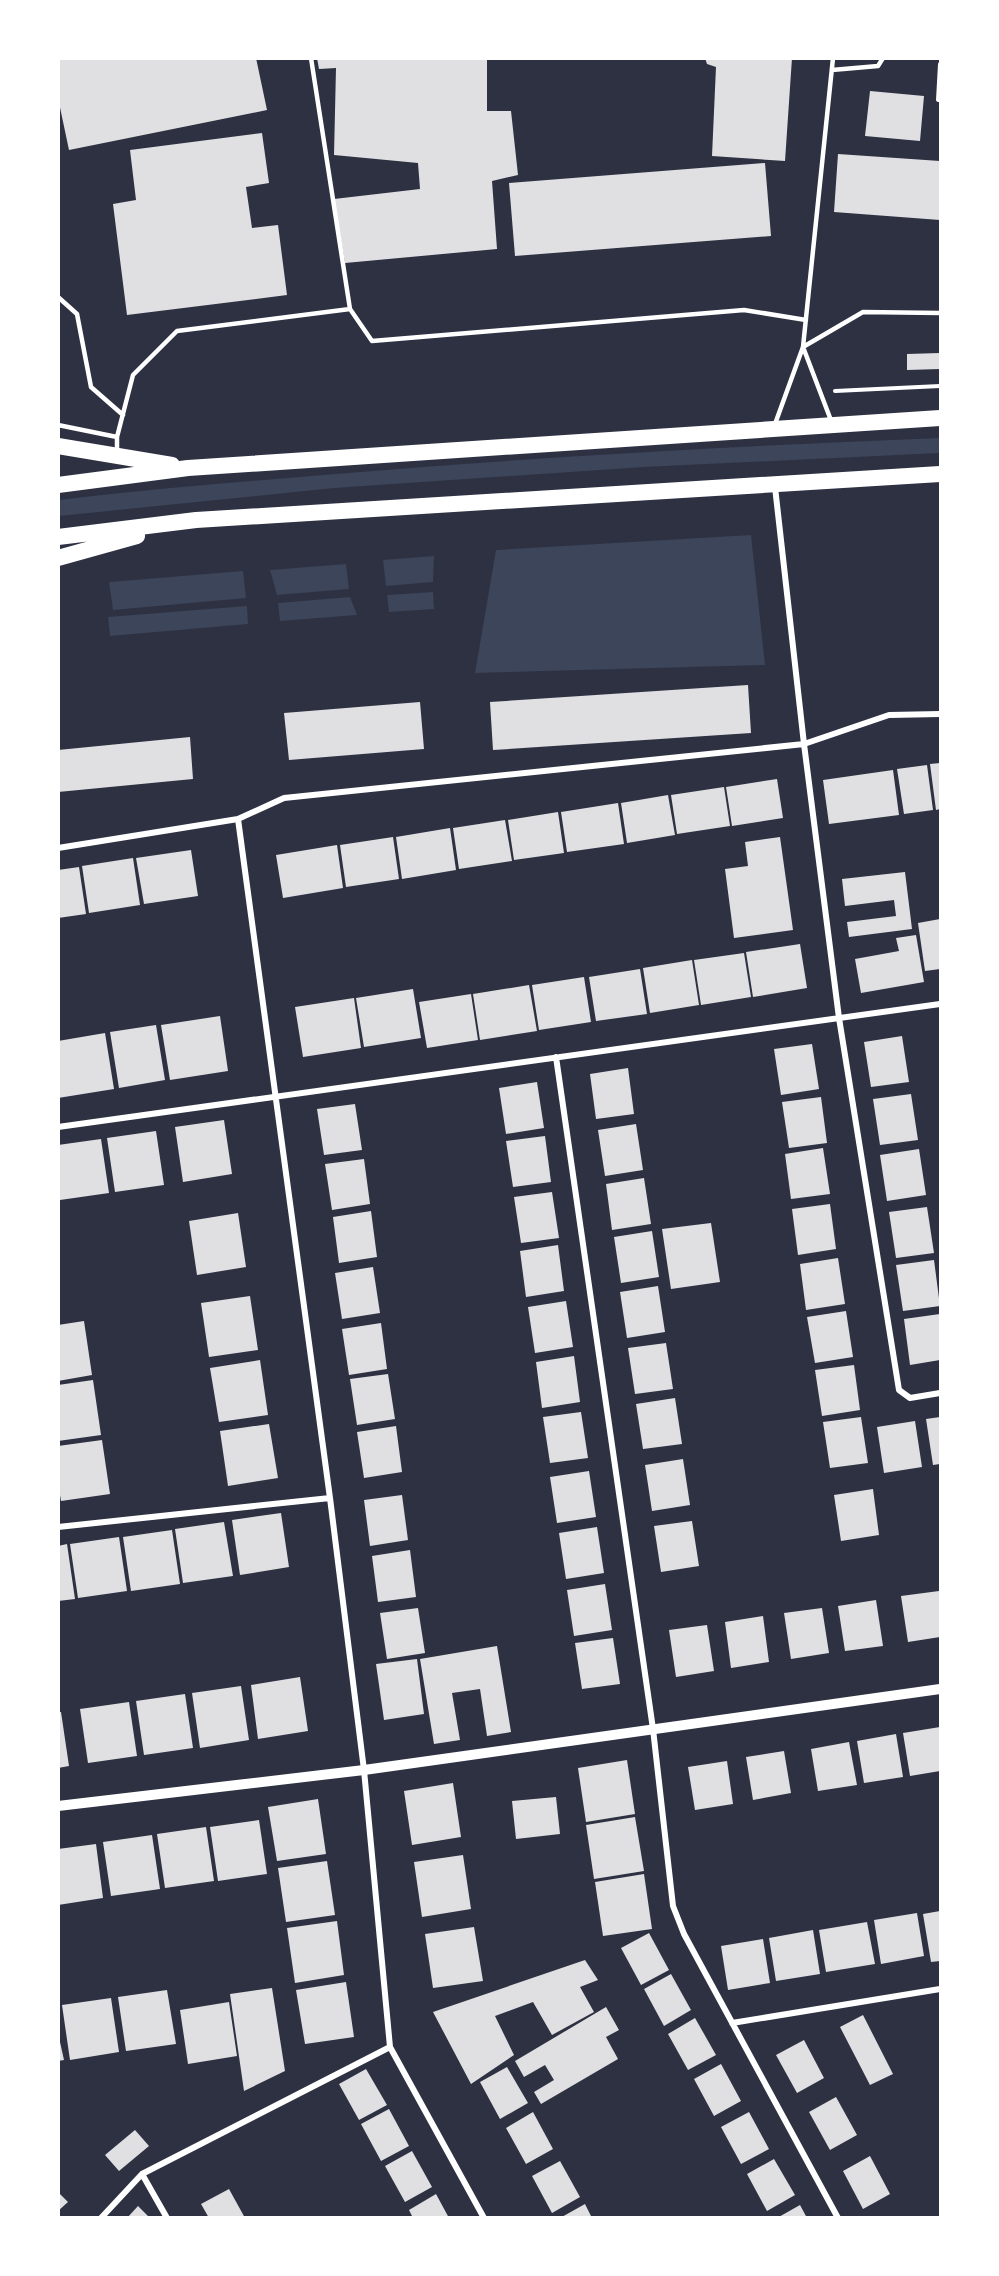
<svg xmlns="http://www.w3.org/2000/svg" width="999" height="2276" viewBox="0 0 999 2276" font-family="'Exo 2',sans-serif">
<rect width="100%" height="100%" fill="#2d3142"/>
<path fill="#3c4559" d="M940,438V453L644,467L334,488L59,516V500C143,490 227,483 311,476C521,458 730,446 940,438Z
M751,535L765,665L475,673L496,550Z
M434,556L433,582L386,586L383,560Z
M346,564L349,589L277,595L270,570Z
M243,571L246,598L113,610L109,582Z
M433,592L434,609L389,612L387,595Z
M350,597L357,615L280,621L278,603Z
M247,606L248,624L110,636L108,617Z"/>
<path fill="#e0e0e3" d="M58,58H256L267,110L69,150L58,98Z
M317,58H487V111H511L518,175L492,181L497,249L345,263L334,199L420,189L418,163L334,155L336,68L319,69Z
M705,58H792L785,161L712,156L716,67L707,64Z
M870,91L924,96L920,141L865,136Z
M262,133L269,183L246,187L252,228L278,225L287,295L127,315L113,204L136,200L130,150Z
M838,154L940,161V220L834,212Z
M765,163L771,236L515,256L509,183Z
M940,353V369L907,370V354Z
M748,685L751,733L493,750L490,702Z
M420,702L424,749L289,760L284,713Z
M190,737L193,779L58,792V750Z
M940,763V809L936,810L930,764Z
M927,765L933,810L904,814L897,769Z
M893,770L899,815L829,824L823,780Z
M777,779L783,818L732,826L726,787Z
M724,787L730,826L677,834L671,795Z
M668,795L675,835L627,843L621,803Z
M618,803L624,844L567,852L561,812Z
M558,812L564,853L514,860L508,820Z
M505,820L512,861L459,869L453,828Z
M450,828L456,870L402,879L396,837Z
M393,837L399,879L346,887L340,845Z
M780,837L793,930L734,938L725,869L748,866L745,842Z
M337,845L343,888L283,898L276,855Z
M191,850L198,896L144,904L136,858Z
M133,858L140,905L89,913L82,866Z
M79,867L86,914L58,918V870Z
M905,872L912,929L849,937L847,922L896,916L894,900L845,906L842,879Z
M940,919V969L925,971L918,923Z
M916,935L924,982L861,993L855,959L899,951L896,938Z
M800,944L807,988L753,997L746,952Z
M744,953L751,997L701,1005L694,960Z
M692,960L699,1005L650,1013L643,968Z
M640,969L647,1014L596,1021L589,977Z
M584,977L591,1022L539,1030L532,985Z
M529,985L537,1031L480,1040L473,994Z
M413,989L421,1038L364,1047L356,998Z
M471,994L478,1040L427,1048L419,1002Z
M354,998L361,1048L303,1057L295,1007Z
M220,1016L228,1071L170,1080L161,1025Z
M156,1025L165,1080L119,1088L110,1032Z
M105,1033L114,1089L58,1098V1041Z
M902,1036L909,1082L871,1087L864,1042Z
M812,1044L819,1089L781,1095L774,1049Z
M628,1068L634,1114L596,1119L590,1074Z
M537,1082L544,1128L506,1134L499,1088Z
M911,1094L918,1140L880,1145L873,1099Z
M821,1097L827,1143L789,1148L782,1102Z
M355,1104L362,1150L324,1155L317,1109Z
M224,1120L232,1174L183,1182L175,1127Z
M636,1124L643,1170L605,1176L598,1130Z
M156,1131L164,1185L115,1192L107,1138Z
M545,1136L551,1182L513,1187L506,1141Z
M101,1139L109,1193L60,1200L58,1145Z
M823,1148L830,1194L791,1199L785,1154Z
M919,1149L926,1195L887,1201L880,1155Z
M364,1159L370,1204L332,1210L325,1164Z
M644,1178L651,1224L612,1230L606,1184Z
M552,1192L559,1238L521,1243L514,1197Z
M830,1204L836,1249L798,1255L792,1209Z
M927,1207L934,1253L896,1258L889,1212Z
M371,1211L377,1257L339,1263L333,1217Z
M238,1213L246,1267L197,1275L189,1221Z
M711,1223L720,1282L671,1289L662,1229Z
M652,1231L659,1277L621,1283L614,1237Z
M558,1245L564,1291L526,1297L520,1251Z
M838,1258L845,1304L806,1310L800,1264Z
M934,1260L940,1306L903,1311L896,1265Z
M373,1267L380,1313L342,1319L335,1273Z
M658,1286L665,1332L627,1338L620,1292Z
M250,1296L258,1350L209,1357L201,1303Z
M566,1301L573,1347L535,1353L528,1307Z
M846,1311L853,1357L815,1363L807,1317Z
M940,1314V1360L910,1365L904,1319Z
M84,1321L92,1375L58,1381V1325Z
M381,1323L387,1369L349,1375L342,1329Z
M666,1343L673,1389L635,1394L628,1348Z
M574,1356L580,1402L542,1408L536,1362Z
M260,1360L268,1415L219,1422L210,1368Z
M854,1365L860,1410L822,1416L815,1370Z
M388,1374L395,1419L357,1425L350,1379Z
M93,1380L101,1435L58,1441V1385Z
M675,1398L682,1444L643,1449L636,1404Z
M581,1412L588,1458L550,1463L543,1417Z
M861,1417L868,1463L830,1468L823,1422Z
M940,1417V1464L933,1465L926,1419Z
M915,1421L922,1467L884,1473L877,1427Z
M269,1424L278,1478L228,1486L220,1431Z
M396,1426L402,1472L364,1478L357,1432Z
M102,1440L110,1494L61,1501L58,1483V1446Z
M683,1459L690,1505L652,1511L645,1465Z
M589,1471L596,1517L557,1523L550,1477Z
M873,1489L879,1535L841,1541L834,1495Z
M402,1495L408,1540L370,1546L364,1500Z
M281,1513L289,1567L240,1575L232,1520Z
M692,1521L699,1566L661,1572L654,1526Z
M224,1522L233,1576L183,1583L175,1529Z
M597,1527L604,1573L566,1579L559,1533Z
M172,1530L180,1584L131,1591L123,1537Z
M119,1537L127,1591L78,1598L70,1544Z
M67,1544L75,1599L58,1601V1546Z
M410,1550L416,1597L378,1602L372,1556Z
M605,1584L612,1630L574,1636L567,1590Z
M939,1591L940,1637L908,1642L901,1596Z
M876,1600L883,1646L845,1651L838,1606Z
M418,1608L425,1653L387,1659L380,1613Z
M822,1608L829,1653L791,1659L784,1613Z
M763,1616L769,1662L731,1668L725,1622Z
M707,1625L714,1671L676,1677L669,1630Z
M613,1638L620,1684L582,1689L575,1643Z
M497,1646L511,1732L487,1736L480,1689L452,1693L460,1740L434,1744L420,1659Z
M417,1659L424,1714L384,1720L376,1664Z
M300,1677L308,1731L258,1739L251,1685Z
M241,1686L249,1740L200,1748L192,1693Z
M185,1694L193,1748L144,1755L136,1701Z
M129,1702L137,1756L88,1763L80,1709Z
M58,1712H61L69,1766L58,1768Z
M940,1727V1771L910,1776L903,1733Z
M896,1734L903,1777L864,1783L857,1741Z
M849,1742L857,1785L818,1791L811,1749Z
M784,1751L791,1793L753,1800L746,1757Z
M627,1760L635,1814L586,1822L578,1768Z
M727,1761L733,1804L695,1810L688,1767Z
M453,1783L461,1837L412,1845L404,1791Z
M556,1797L560,1834L516,1839L512,1801Z
M318,1799L326,1854L277,1861L268,1807Z
M635,1817L644,1871L594,1879L586,1825Z
M259,1820L267,1874L218,1881L210,1827Z
M206,1827L214,1881L165,1888L157,1834Z
M152,1835L160,1889L111,1896L103,1842Z
M96,1844L103,1898L58,1905V1849Z
M463,1855L471,1909L422,1917L414,1862Z
M327,1861L335,1915L286,1922L278,1868Z
M644,1874L652,1929L603,1936L595,1882Z
M940,1911V1961L931,1962L923,1914Z
M917,1913L924,1956L881,1964L874,1920Z
M337,1921L344,1975L295,1983L287,1928Z
M867,1922L875,1964L826,1972L819,1930Z
M474,1927L483,1981L433,1988L425,1934Z
M813,1930L820,1974L776,1981L769,1938Z
M649,1933L669,1970L641,1985L621,1948Z
M763,1939L770,1983L728,1990L721,1946Z
M585,1960L598,1980L580,1987L594,2012L552,2035L533,2002L495,2016L514,2055L471,2084L433,2012Z
M671,1974L691,2010L664,2026L644,1989Z
M346,1982L354,2037L305,2044L296,1990Z
M272,1988L285,2071L244,2091L230,1994Z
M167,1990L176,2044L126,2051L118,1997Z
M111,1998L119,2052L70,2060L62,2005Z
M229,2002L237,2056L188,2064L180,2010Z
M606,2007L619,2030L606,2037L618,2059L541,2104L534,2092L554,2080L545,2065L524,2077L515,2061Z
M863,2015L893,2074L870,2085L840,2027Z
M695,2018L716,2055L688,2070L668,2034Z
M58,2033L64,2060L58,2061Z
M804,2040L824,2078L797,2093L776,2055Z
M721,2064L741,2101L714,2116L694,2079Z
M507,2067L528,2103L500,2119L480,2082Z
M366,2069L387,2105L359,2120L339,2084Z
M836,2097L857,2135L830,2150L809,2112Z
M389,2109L409,2146L381,2161L361,2124Z
M533,2112L553,2149L526,2164L506,2128Z
M749,2112L769,2149L741,2164L721,2127Z
M135,2130L149,2146L119,2171L105,2155Z
M412,2151L432,2187L405,2202L385,2166Z
M870,2156L890,2194L863,2209L843,2171Z
M774,2159L795,2195L767,2211L747,2174Z
M560,2161L580,2197L552,2213L532,2176Z
M229,2189L245,2218H209L201,2204Z
M58,2192L68,2202L58,2211Z
M436,2194L449,2218H413L409,2210Z
M585,2204L592,2218H560Z
M800,2205L807,2218H777Z
M138,2206L150,2218H127Z"/>
<g fill="none" stroke-linecap="round" stroke-linejoin="round">
<path stroke="#fff" stroke-width="4" d="M940,64L938,100H940
M835,391L940,386"/>
<path stroke="#fff" stroke-width="4.5" d="M311,58L350,309
M832,70L878,66L883,58
M58,297L77,314L91,387L123,415
M803,347L863,312L940,313
M803,347L832,423
M775,424L803,347L833,58
M58,425L117,437V452
M117,437L133,375L177,331L350,309L372,341L744,310L806,320"/>
<path stroke="#fff" stroke-width="6" d="M775,487L804,744L839,1018L899,1390L910,1398L940,1393
M238,819L330,1498L364,1770L390,2047L484,2218
M58,848L238,819L284,798L804,744L889,715L940,714
M556,1057L653,1729L673,1906L684,1934L838,2218
M58,1127L940,1004
M58,1527L330,1498
M732,2023L940,1989
M142,2174L167,2218
M101,2218L142,2174L390,2047"/>
<path stroke="#fff" stroke-width="10" d="M58,1806L364,1770L940,1689"/>
<path stroke="#fff" stroke-width="16" d="M58,446L172,465
M58,485L188,468L940,418
M58,537L196,520L940,474
M58,558L137,536"/>
</g>
<rect width="999" height="2276" fill="none" stroke="#ffffff" stroke-width="120"/>
</svg>
